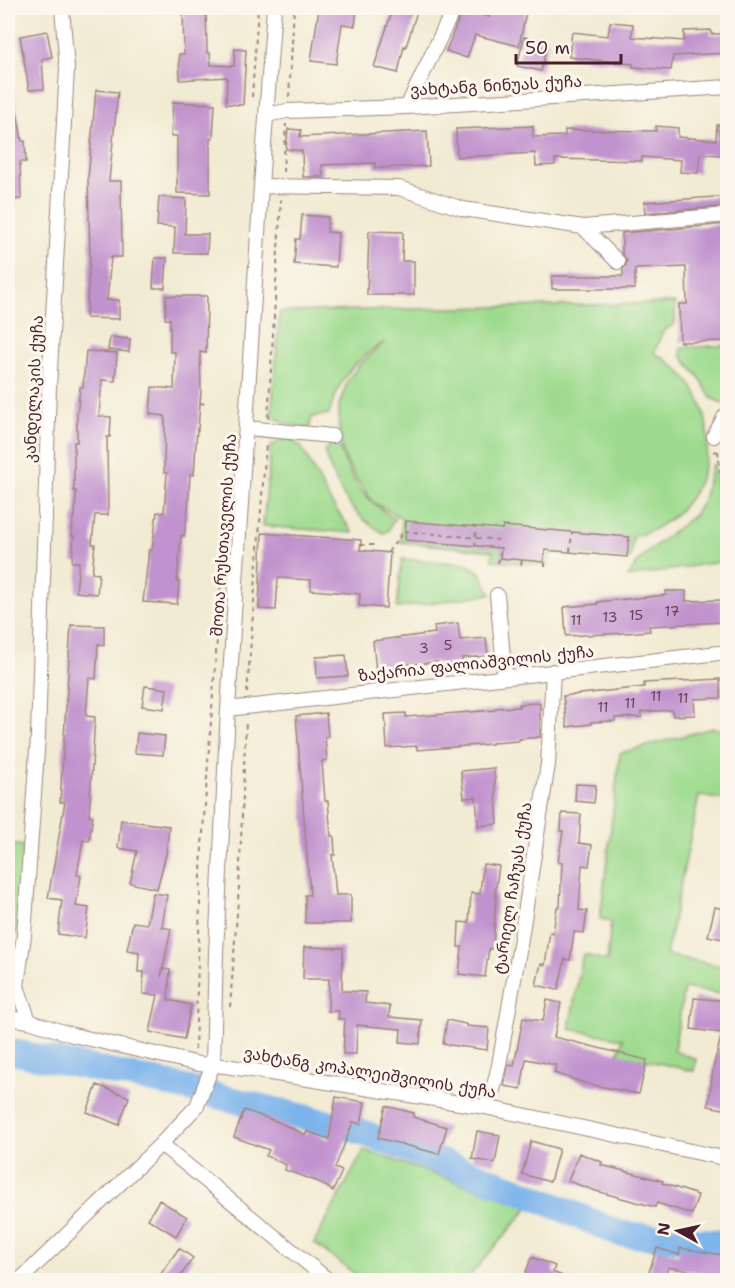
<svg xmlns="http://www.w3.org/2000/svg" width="735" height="1288" viewBox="0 0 735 1288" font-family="'Shantell Sans','Noto Sans Georgian',sans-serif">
<rect width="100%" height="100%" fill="#fbf7ec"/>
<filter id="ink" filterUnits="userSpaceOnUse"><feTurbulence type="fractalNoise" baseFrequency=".0167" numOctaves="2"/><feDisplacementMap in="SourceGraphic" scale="12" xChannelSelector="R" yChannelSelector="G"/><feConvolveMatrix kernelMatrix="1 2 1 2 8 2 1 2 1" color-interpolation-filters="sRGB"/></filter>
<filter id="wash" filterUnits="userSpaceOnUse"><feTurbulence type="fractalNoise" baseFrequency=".008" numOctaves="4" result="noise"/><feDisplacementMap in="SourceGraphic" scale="24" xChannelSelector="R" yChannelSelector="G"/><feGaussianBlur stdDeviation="1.35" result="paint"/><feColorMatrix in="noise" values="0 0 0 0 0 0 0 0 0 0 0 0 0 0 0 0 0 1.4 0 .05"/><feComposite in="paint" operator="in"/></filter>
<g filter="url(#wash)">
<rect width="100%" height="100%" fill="#f2ebd3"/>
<path fill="#9fdb8f" stroke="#747d5d" stroke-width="1.5" d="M675,303V324L663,331L654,353C735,393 721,515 633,537L630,559L552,552L548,566L492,560L493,551L401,542L402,519L373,502L355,477L343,454L339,428V405L348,380L360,364L385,342C353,360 339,379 329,414L312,417L309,429L285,423L271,416L280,312Z
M727,345V401L724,404L711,398L699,377L682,357L681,348Z
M287,438L301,446L330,501L353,533L263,526L271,446Z
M331,444H338C353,484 359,494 394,519L388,531L384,533C349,514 339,491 325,455V450Z
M714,464L725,561L628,577L638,561L655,546L695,514L703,500L712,465Z
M402,559L466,564L480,572L491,594L397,608Z
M712,728L727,731V800L699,796L666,955L727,967V995L684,988L674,1051L696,1059L694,1071L618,1054L623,1039L569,1029L583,954L607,961L611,921L600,919L620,753Z
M8,844L24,846L17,934H8Z
M364,1150L529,1207L466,1280H363L314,1243Z"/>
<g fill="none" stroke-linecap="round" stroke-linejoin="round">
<path stroke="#7cb3eb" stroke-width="26" d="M8,1051L164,1083L353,1129L525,1193L621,1234L728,1243"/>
</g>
<g id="blocks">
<path fill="#c193ce" d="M183,8H206L207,53H210L211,65L234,66L235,49L246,50L243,105L226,104L227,77L180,80L179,54H184Z
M319,8H357L355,26L342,24L336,64L311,61Z
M393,8H418L406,47L404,46L398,73L374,67Z
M463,8L489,17L490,13L493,14L494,8H527L519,46L475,35L467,58L446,51Z
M610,22L633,24L632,37L684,41V31L711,30V34H728V53L673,56L671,70L633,67V64L569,57L572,32L608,36Z
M47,31L52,57L42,59L44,89L29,90L20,36Z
M524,37L548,42L541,71L517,66Z
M96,90L118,92L109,181H121L122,257H111L107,300H119V319L86,318L90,257L88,178Z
M14,94L22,141H25L26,162H20L21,199L8,200V95Z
M173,102L215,104L213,138H210V194L177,193V136H171Z
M717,125H728V155L700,154L698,173L680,172L681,160L642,157V161L555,159V165L536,166L535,153L457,157L456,129L533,126V137L565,136V130L656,131V126L678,128V137L716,140Z
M288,129L301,130L300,137L427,131L429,166L375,168V163L322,165L323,177H303L302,151L286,149Z
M728,196V206L645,213L644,202Z
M159,197L186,199L185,234H208L207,253H174L175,227L157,226Z
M302,215L328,217L327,232L338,233L336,267L294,264L296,239H300Z
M728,224V341L680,342L679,304H687L686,267L635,269V289H552V276H623V269L626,265L627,260L622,254V233Z
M369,231L403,232L402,261H414V295H367Z
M155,258H167L165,288H153Z
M166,296H207L206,353L200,352L201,391L198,430L197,429L194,475L190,474L188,509L184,536H181L177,582H179L177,604L143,602L149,550H152L157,512L164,513L167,473H164L165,416L150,414L152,387L174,389L175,352H170V319H165Z
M110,337L130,339L129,352L108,350Z
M86,351L117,353L115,381L102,380L99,416L111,417L110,437H107L108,515H95L92,544H95L92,573L99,574L97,594L76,592L79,562H72L74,536H72L73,517H75L76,491H74V442H77V416L80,387H83Z
M406,521L502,529L503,526L629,537L627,557L545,550L544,562L500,558L501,548L405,540Z
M262,533L361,540L360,550L390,553L386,608L359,606L360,594L311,590V580L278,578L276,610L259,609Z
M666,591H686V601L722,600L723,622L649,626L650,631L626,633L566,636L564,607L598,604L597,602L666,595Z
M458,623L460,640L486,638L488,656L462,658V663L439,665L438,662L403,665V669L376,672L373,641L435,633L434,626Z
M71,625L104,626V645L98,644L96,679L89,678L86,716L95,717L89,815L93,816L89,841L83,840L77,875L81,876L76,906L89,908L85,938L58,934L62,900L48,898L65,802H60Z
M346,655L348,676L317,678L316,657Z
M720,679L721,698L694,699L695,715L673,716L672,710L641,712L642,717L615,718V721L591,722V724L567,727L563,696L644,687V683Z
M145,686L167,689L164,709L142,706Z
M540,703V737L519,739V741L492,743V744L417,750V746L387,748L385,714L406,713V717L495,710V708L519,707V704Z
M326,713L328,737H325L327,760L322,761L325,801H328L331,836H334L335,855H332L336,895H351V923H305V895H310L296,716Z
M137,733L165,736L163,755L135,753Z
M494,768L498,824L478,826L476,797L464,798L461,771Z
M576,784L596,785L594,803L575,801Z
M562,813L581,814L579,843L592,845L589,866L582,865L579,910L587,911L584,933L574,932L570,960L565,959L558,990L536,985L541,964L545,965L550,932L553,933L557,907H560L562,863L558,862L563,831H561Z
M121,820L169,826L166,854L157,889L130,883L137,851L118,848Z
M483,864L499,866L495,894L496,895L493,949L489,948L485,977L459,974L462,947H458L459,922L469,923L471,893L480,894Z
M153,893L167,895L162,927L171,929L161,977L163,969L170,970L168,1000L191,1005L184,1039L150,1032L158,995L143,994L144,972H138L139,952L127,950L133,922L147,924Z
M715,907L728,910V940L708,936Z
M304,947L343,948L342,991L366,992L365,1003L390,1006L389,1017L422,1020L420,1044L400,1042L401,1029L357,1025L356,1054H343L345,1019H338L339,1011H328L329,979H303Z
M694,998L728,1001V1110L708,1106L714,1064L722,1033L691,1029Z
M547,1000L561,1003L554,1037L647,1060L639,1094L588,1084L554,1073L556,1065L526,1059L521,1089L504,1086L508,1065L514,1066L523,1018L543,1021Z
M447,1020L466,1024V1026L489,1028L487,1050L443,1044Z
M97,1085L129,1097L119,1125L87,1112Z
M336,1097L365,1102L361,1124L353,1122L335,1168L342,1171L333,1191L319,1182L285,1170L286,1165L266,1156L269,1150L234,1137L244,1110L278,1122L306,1135L307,1131L329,1139Z
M386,1106L414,1113L413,1117L447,1127L439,1154L378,1138Z
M477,1131L500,1135L495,1163L472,1159Z
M531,1141L559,1149L550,1182L522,1174Z
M579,1153L602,1162L601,1165L663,1181L662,1183L698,1195L692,1214L657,1203L655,1207L596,1191L568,1181Z
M159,1200L187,1217L176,1236L148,1219Z
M179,1248L193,1258L177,1281H156Z
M657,1248L679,1255L680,1248L728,1256V1281H700L702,1273L668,1267L664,1281H646Z
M532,1257L555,1266L553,1272L573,1281H522Z"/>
</g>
</g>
<g filter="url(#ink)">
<use href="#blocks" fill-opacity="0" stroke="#9e857f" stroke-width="1.5"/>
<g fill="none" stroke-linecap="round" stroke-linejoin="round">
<defs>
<path id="minor" d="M407,107L454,8
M266,115L287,111L407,107L728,87
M261,186L399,188L463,209L583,227L728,215
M583,227L618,262
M246,428L332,436
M714,436L725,416
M497,595L505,677
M228,709L728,652
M8,1018L29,1021L73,1035L199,1064L225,1066L485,1107L728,1159
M29,1021L17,986L24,935L38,737L49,387L67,69L62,8
M485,1107L493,1090L499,1065L520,945L548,764L553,671
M161,1144L328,1280
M20,1280L161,1144L197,1106L213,1064L216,953L228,709L261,186L274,8"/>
</defs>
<use href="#minor" stroke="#9e857f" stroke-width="16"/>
<path stroke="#9e857f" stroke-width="2" stroke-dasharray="4.5 4.5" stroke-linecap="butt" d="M252,97L258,8
M289,97L294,8
M283,172L286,124
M200,403L205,404
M268,418L281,199
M718,451L728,539
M713,452L728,449
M360,545H378
M475,546L476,527
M388,552L404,531L500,540
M570,552L572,532
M498,563L499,553
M521,565L522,560
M545,567V562
M247,693L266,444
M230,1007L239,887L246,720
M195,1050L202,846L222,570"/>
<use href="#minor" stroke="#fff" stroke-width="14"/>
</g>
</g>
<g text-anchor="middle" stroke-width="6" stroke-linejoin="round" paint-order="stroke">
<g font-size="14" fill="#683c54">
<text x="672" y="616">17</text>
<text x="636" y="620">15</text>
<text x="610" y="622">13</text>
<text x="576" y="625">11</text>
<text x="448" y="650">5</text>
<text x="424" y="653">3</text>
<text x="656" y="701">11</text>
<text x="683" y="703">11</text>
<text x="630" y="708">11</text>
<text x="603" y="712">11</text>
</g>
<g font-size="16" fill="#4a1f2b" stroke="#fbf7ec">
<text transform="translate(496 85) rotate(-3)" y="6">ვახტანგ ნინუას ქუჩა</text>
<text transform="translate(33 389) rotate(-87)" y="6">კანდელაკის ქუჩა</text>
<text transform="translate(223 535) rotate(-86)" y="6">შოთა რუსთაველის ქუჩა</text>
<text transform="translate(476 663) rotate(-6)" y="6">ზაქარია ფალიაშვილის ქუჩა</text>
<text transform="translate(512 888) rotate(-81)" y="6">ტარიელ ჩაჩუას ქუჩა</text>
<text transform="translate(370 1072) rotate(9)" y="6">ვახტანგ კოპალეიშვილის ქუჩა</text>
</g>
</g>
<rect width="735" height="1288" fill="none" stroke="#fbf7ec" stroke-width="30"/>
<g transform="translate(678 1231) rotate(278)" stroke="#fbf7ec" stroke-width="4.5" paint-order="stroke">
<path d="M0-4.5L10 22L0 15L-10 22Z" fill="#4a1f2b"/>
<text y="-9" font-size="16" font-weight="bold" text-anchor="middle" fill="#4a1f2b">N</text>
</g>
<path d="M516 54v9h105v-9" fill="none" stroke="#4a1f2b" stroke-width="3"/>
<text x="525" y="54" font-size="18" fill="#4a1f2b" stroke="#fbf7ec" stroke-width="4.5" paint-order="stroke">50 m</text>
</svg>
